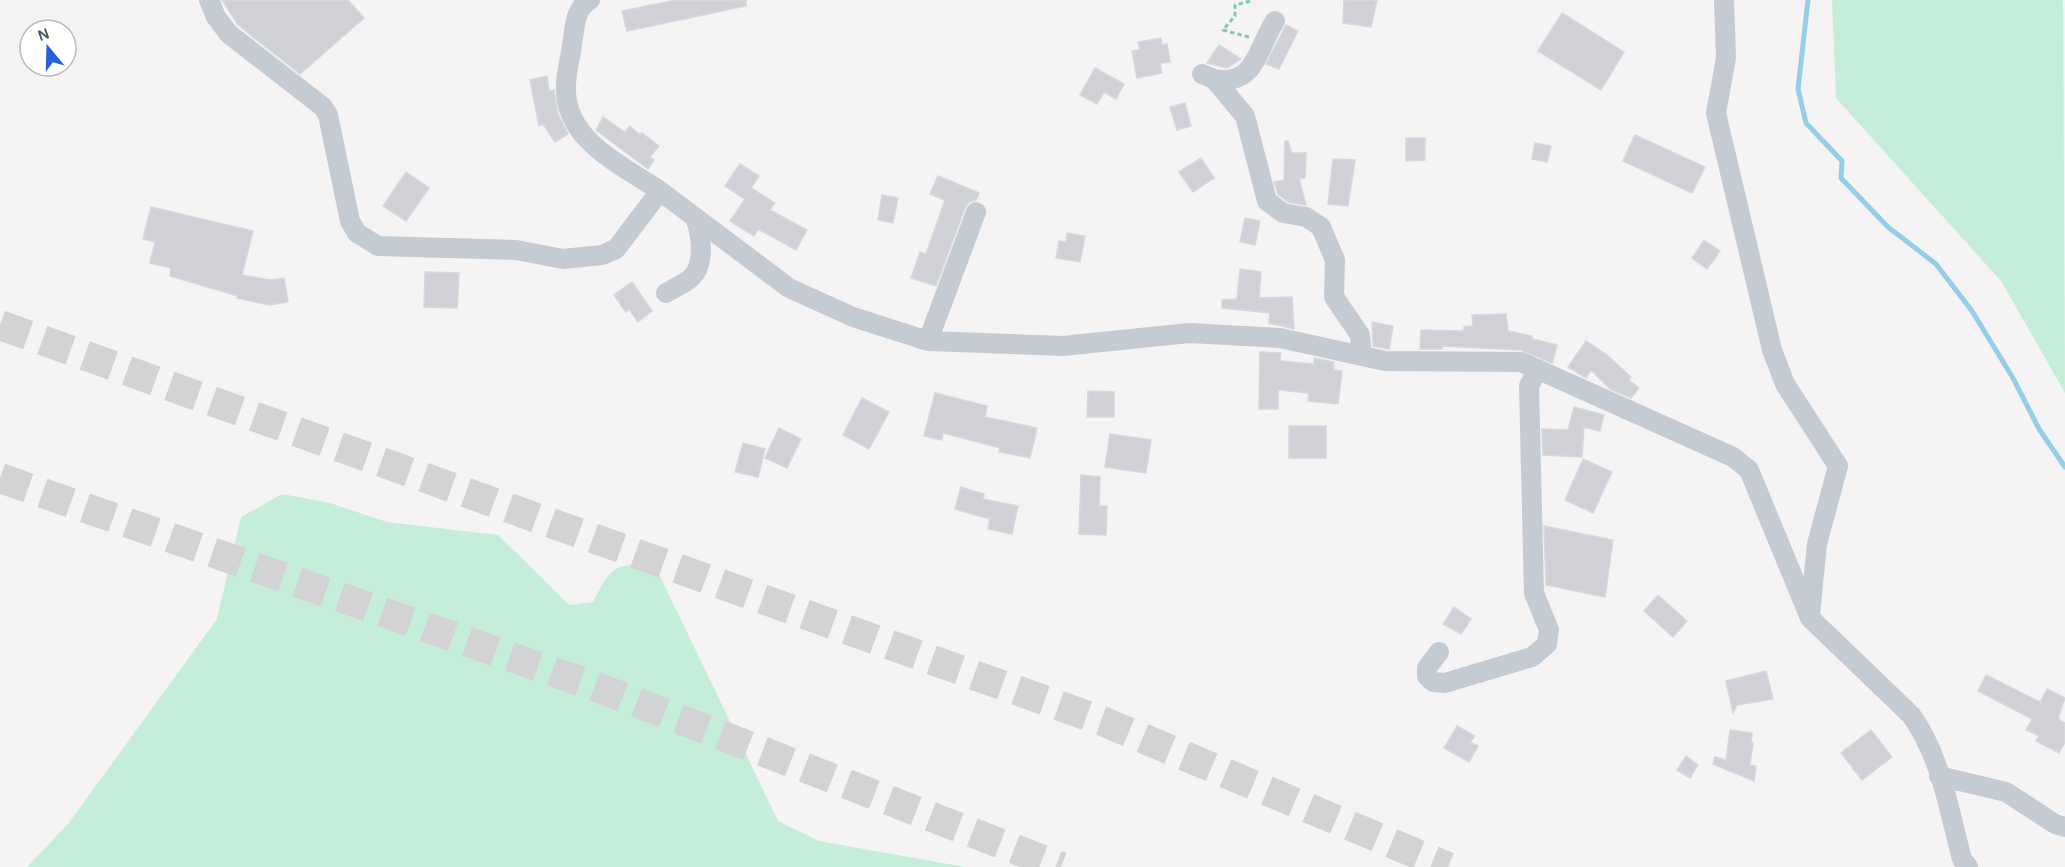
<svg xmlns="http://www.w3.org/2000/svg" width="2065" height="867" viewBox="0 0 2065 867" font-family="Karla,sans-serif">
<rect width="100%" height="100%" fill="#f5f3f3"/>
<path fill="#c5eeda" d="M1832,0H2063L2065,393L2001,281L1836,98Z
M282,494L330,503L387,522L498,535L569,605L593,602C611,566 618,558 658,572L778,821L819,841L965,867H27L68,824L217,619L241,517Z"/>
<g fill="none" stroke-linecap="round" stroke-linejoin="round">
<path stroke="#95cee8" stroke-width="5" d="M1808,0L1798,89L1806,123L1842,161L1841,178L1888,227L1936,264L1972,311L2013,378L2039,429L2065,467"/>
</g>
<path fill="#d0d1d6" stroke="#d7d8dd" stroke-width="1.5" d="M222,0H348L364,18L300,74L238,25Z
M676,0H746V6L627,31L622,11Z
M1344,0H1377L1371,27L1343,23Z
M1562,13L1624,52L1601,90L1538,51Z
M1286,25L1298,31L1279,69L1266,64Z
M1161,38L1162,45L1167,44L1170,62L1160,63L1162,73L1137,78L1132,51L1140,50L1138,42Z
M1219,45L1241,59L1227,68L1207,63Z
M1095,68L1124,84L1116,99L1104,92L1097,104L1080,95Z
M547,76L549,91L554,90L558,114L568,134L555,142L543,124L539,126L530,80Z
M1185,103L1191,126L1177,130L1170,107Z
M603,117L625,132L630,126L640,135L642,133L659,146L650,157L654,160L648,169L596,130Z
M1635,135L1705,167L1692,193L1623,161Z
M1406,138H1425V160L1406,161Z
M1285,141H1288L1292,153H1306L1305,178H1299L1306,205L1288,202L1278,194L1274,182L1284,180Z
M1535,143L1551,146L1547,162L1532,159Z
M1201,158L1214,178L1193,192L1179,172Z
M1333,159L1355,160L1348,206L1328,204Z
M740,164L759,176L751,188L775,203L770,210L807,230L796,250L758,229L754,236L730,221L745,199L725,186Z
M406,172L429,188L406,221L383,206Z
M938,176L979,193L976,200L969,202L965,208L936,286L911,278L920,252L926,254L945,200L930,194Z
M882,195L898,198L893,223L878,220Z
M151,207L253,231L242,275L270,280L284,278L288,302L269,305L237,298L238,296L170,276L171,268L150,263L155,242L143,239Z
M1245,218L1260,221L1255,245L1240,242Z
M1067,233L1085,236L1080,262L1056,258L1059,241L1066,242Z
M1704,240L1720,251L1707,269L1692,258Z
M1240,269L1261,272L1259,298L1292,297L1294,329L1269,323L1270,313L1222,308V300L1237,299Z
M425,272L459,273L457,308L424,307Z
M632,282L652,311L638,322L629,309L626,312L614,295Z
M1506,314L1508,331L1532,336V339L1557,345L1552,363L1521,350L1442,346V349H1420L1421,330L1464,331V327L1473,326L1472,315Z
M1372,322L1393,326L1389,349L1373,346Z
M1586,341L1607,355L1631,377L1629,380L1639,388L1631,398L1610,389L1591,370L1586,378L1568,367Z
M1260,352L1281,353L1280,361L1314,364V358L1334,362V370L1342,371L1338,404L1308,401L1309,393L1278,390V409H1259Z
M1088,391L1114,392V417H1087Z
M935,393L987,406L985,417L1037,428L1030,458L999,452L1000,448L943,433L942,440L924,436Z
M862,398L889,412L869,449L843,435Z
M1574,407L1604,415L1600,431L1584,427L1582,457L1543,455L1542,429L1568,430Z
M1289,426H1326V458H1289Z
M779,428L801,439L787,468L765,458Z
M1110,434L1151,440L1146,473L1105,467Z
M743,443L765,449L758,477L735,472Z
M1583,459L1612,472L1593,513L1565,500Z
M1081,475L1100,477L1099,506H1107L1106,535L1079,534Z
M961,487L984,494L983,499L1018,506L1012,534L988,529L990,519L955,509Z
M1544,526L1613,540L1605,597L1546,585Z
M1658,595L1687,621L1673,637L1644,611Z
M1454,607L1471,619L1461,634L1443,624Z
M1766,671L1773,699L1737,705L1733,713L1726,681Z
M1986,675L2040,702L2047,689L2065,698L2058,719L2065,723V742L2059,753L2036,741L2039,736L2026,730L2032,719L1978,691Z
M1457,726L1475,736L1470,742L1478,746L1469,762L1444,748Z
M1730,730L1752,733L1751,743H1753L1750,765L1756,766L1754,781L1713,764L1715,757L1726,760Z
M1871,730L1892,757L1862,780L1841,753Z
M1686,756L1698,765L1690,778L1677,770Z"/>
<g fill="none" stroke-linecap="round" stroke-linejoin="round">
<path stroke="#d3d3d5" stroke-width="30" stroke-dasharray="30 15" stroke-linecap="butt" d="M0,325L1102,721L1448,867
M0,478L594,686L1061,867"/>
<path stroke="#7fcbae" stroke-width="3" stroke-dasharray="4.5 3" stroke-linecap="butt" d="M1249,37L1223,30L1235,16V5L1251,1"/>
<path stroke="#c5cbd3" stroke-width="20" d="M209,0L216,17L229,34L323,107L328,115L350,221L357,233L378,246L516,250L563,259L602,255L616,249L660,191L789,288L853,317L928,341L1063,346L1189,333L1280,338L1385,361L1521,362L1733,457L1749,470L1810,618L1911,715C1941,756 1949,811 1962,859L1968,867
M590,0C574,9 575,28 572,45C570,60 565,76 566,91C567,142 624,166 660,191
M1724,0L1726,58L1716,113L1772,350L1785,384L1838,466L1817,544L1810,615
M1202,74L1214,79L1245,116L1267,201L1283,213L1306,217L1321,227L1335,260L1334,297L1360,335L1362,356
M1214,79C1256,87 1257,48 1275,21
M666,293C674,288 684,284 691,278C706,264 701,234 695,217
M928,341L976,212
M1439,652L1427,668V676L1433,682L1445,683L1532,657L1547,644L1549,630L1534,593L1529,386L1538,369
M1939,776L2006,792L2055,824L2065,827"/>
</g>
<g transform="translate(48 48) rotate(341)"><circle r="28" fill="#ffffff" stroke="#b7bbbf" stroke-width="1.5"/>
<path d="M0-4.5L10 22L0 15L-10 22Z" fill="#2661dc"/>
<text y="-9" font-size="16" font-weight="bold" text-anchor="middle" fill="#4b545f">N</text>
</g>
</svg>
